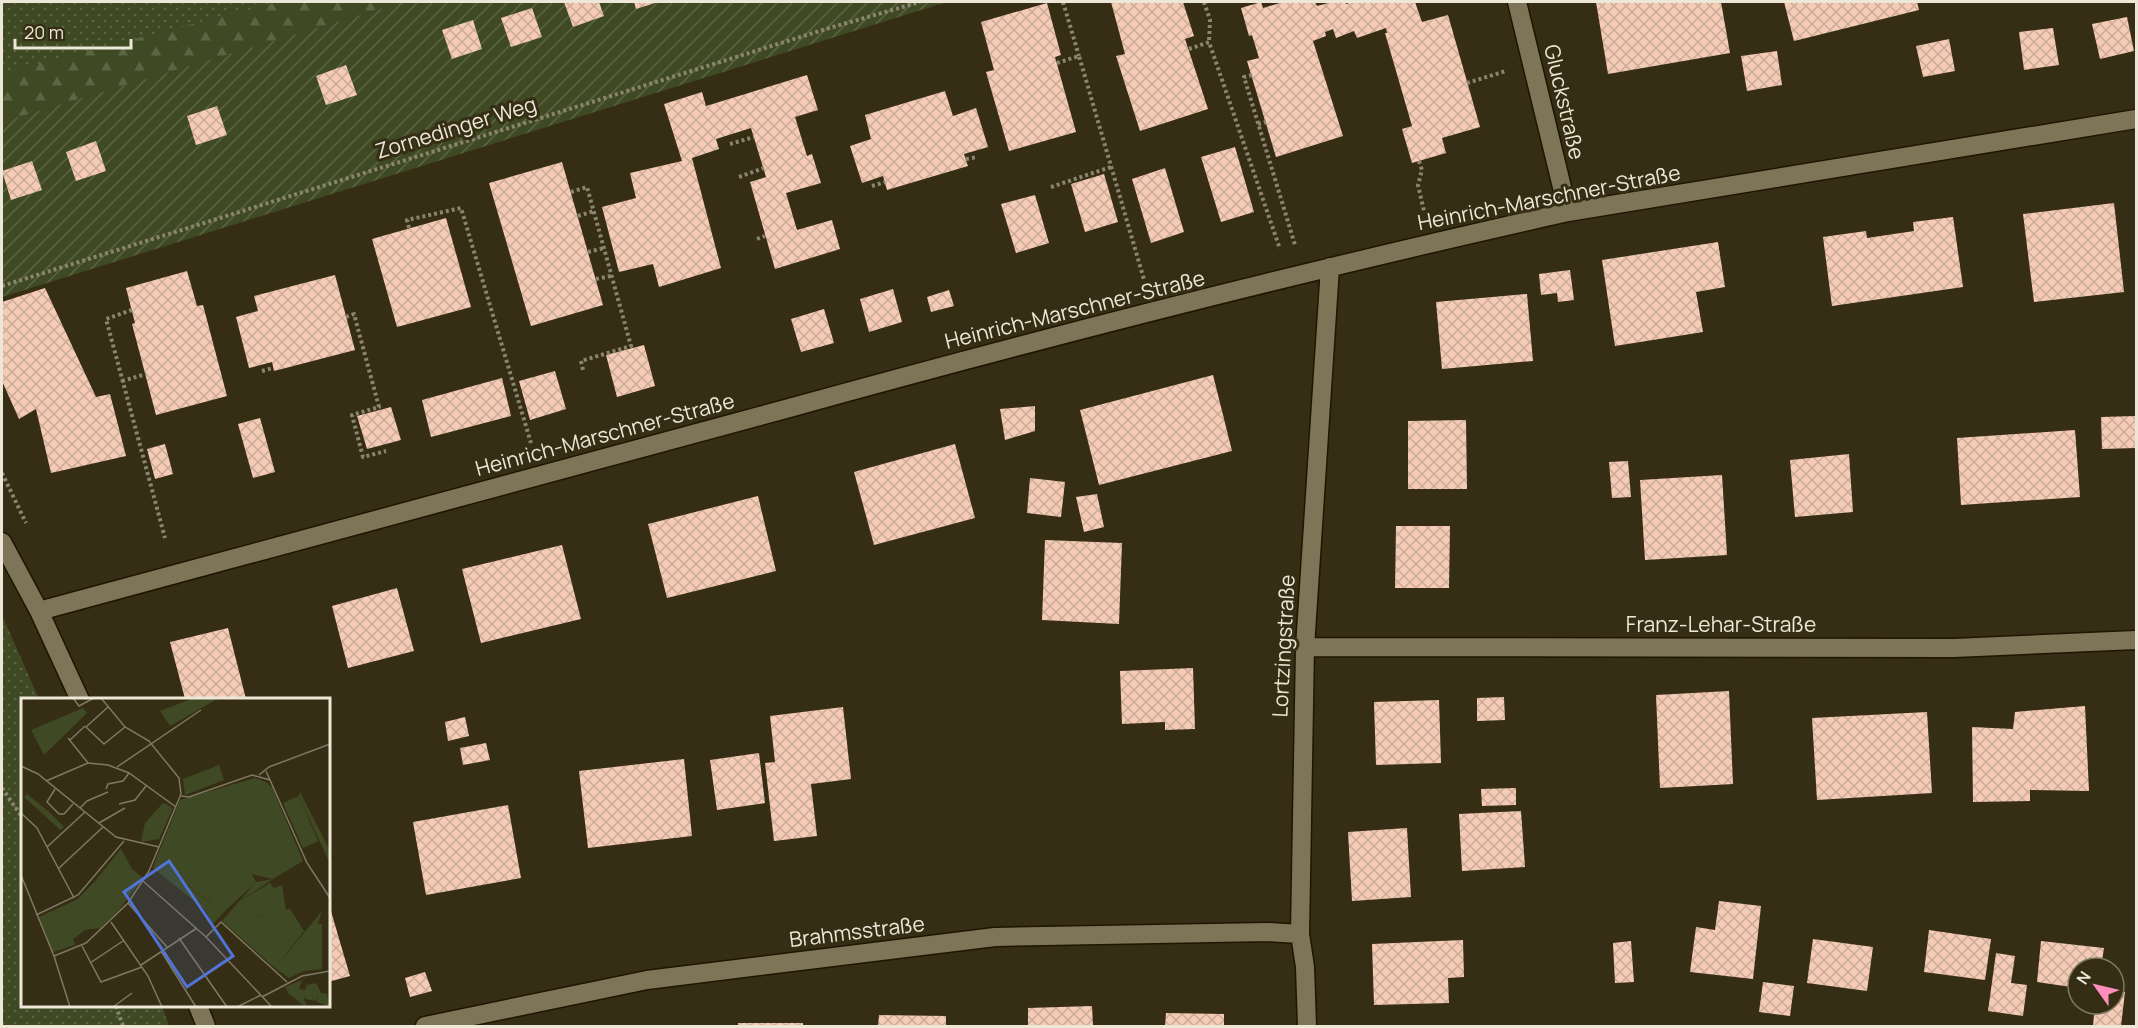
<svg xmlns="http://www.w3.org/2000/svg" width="2138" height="1028" viewBox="0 0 2138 1028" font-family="Manrope,sans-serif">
<defs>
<pattern id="grass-dots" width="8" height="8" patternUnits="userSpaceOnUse" patternTransform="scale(1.5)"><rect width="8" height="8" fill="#3f4a24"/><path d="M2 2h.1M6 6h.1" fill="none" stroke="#5b6443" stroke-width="1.8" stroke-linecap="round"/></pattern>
<pattern id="forest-firs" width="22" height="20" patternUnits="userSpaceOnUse" patternTransform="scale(1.5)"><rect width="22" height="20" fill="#3f4a24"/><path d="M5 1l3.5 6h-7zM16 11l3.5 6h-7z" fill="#5b6443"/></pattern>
<pattern id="garden-furrows" width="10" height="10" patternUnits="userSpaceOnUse" patternTransform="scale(1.5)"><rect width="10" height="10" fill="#3f4a24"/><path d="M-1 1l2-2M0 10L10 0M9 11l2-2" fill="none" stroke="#5b6443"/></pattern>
<pattern id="building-cross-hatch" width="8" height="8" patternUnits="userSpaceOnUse" patternTransform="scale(1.5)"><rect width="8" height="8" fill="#f6cbb6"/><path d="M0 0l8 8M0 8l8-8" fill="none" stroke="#caaa98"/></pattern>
</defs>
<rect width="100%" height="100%" fill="#362e14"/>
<path fill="url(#grass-dots)" d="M2,2H404L2,122Z
M2,615L39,699L22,700V1006H162L169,1026H2Z"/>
<path fill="url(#forest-firs)" d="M278,2H404L2,122V73Z"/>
<path fill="url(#garden-furrows)" d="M404,2H947L2,297V122Z"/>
<path fill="url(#building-cross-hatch)" d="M564,2H599L604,16L573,27Z
M634,2H658L636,9Z
M1111,2H1183L1194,36L1185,39L1208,109L1140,131L1116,56L1125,54Z
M1261,2L1263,8L1283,2H1315L1317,6L1332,2H1345L1346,4L1352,2H1415L1422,22L1448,15L1480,127L1442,138L1446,153L1412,163L1402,129L1412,126L1385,33H1387L1386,28L1357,38L1354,31L1336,38L1333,29L1325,32L1326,36L1313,41L1343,136L1276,157L1247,61L1259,58L1252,35L1249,36L1241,8Z
M1596,2H1721L1730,53L1608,74Z
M1784,2H1917L1919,10L1794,41Z
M1047,3L1061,55L1055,57L1076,132L1009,151L986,72L994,70L981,22Z
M532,8L542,37L511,47L501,18Z
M2127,17L2134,51L2100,59L2092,24Z
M473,20L482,49L452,59L442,30Z
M2053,28L2059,65L2024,70L2019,32Z
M1949,39L1955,71L1923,77L1916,46Z
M1777,51L1782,85L1747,91L1741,56Z
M346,65L357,95L326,105L316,76Z
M807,75L818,110L795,117L807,156L812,154L821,183L786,193L797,230L832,220L840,249L775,269L750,182L766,177L751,128L716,139L719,149L692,158L721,268L659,287L653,264L619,272L602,207L636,198L630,173L682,161L664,104L702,92L706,106Z
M945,91L953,116L976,108L988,147L964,154L968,166L887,190L883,176L862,183L850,146L871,139L865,115Z
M217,106L227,135L196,145L187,116Z
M96,141L106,171L76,181L66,152Z
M1235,147L1254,212L1221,222L1201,157Z
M32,161L42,190L11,200L2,171Z
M562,162L603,305L531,326L489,183Z
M1165,168L1184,232L1151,243L1132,179Z
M1104,174L1118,222L1085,232L1071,184Z
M1035,195L1049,243L1016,253L1001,204Z
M2114,203L2124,292L2034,302L2023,214Z
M1953,217L1963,287L1832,306L1823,237L1866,231L1867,238L1914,231L1913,222Z
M446,218L471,307L397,327L372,239Z
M1718,242L1725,287L1696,292L1703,332L1615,346L1602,260Z
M1570,270L1574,300L1558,302L1557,293L1541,295L1539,274Z
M187,271L197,306L203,305L227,396L156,415L132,324L135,323L126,288Z
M335,275L355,350L274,371L272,362L249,368L236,317L258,311L254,296Z
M45,288L96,397L110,394L126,456L51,473L36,409L19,419L2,381V302Z
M893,289L902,322L869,332L860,299Z
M949,290L954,306L931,312L927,297Z
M1527,294L1533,361L1442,369L1436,302Z
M824,309L834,343L801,352L791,319Z
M644,345L655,386L617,397L606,355Z
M555,371L566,409L530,420L519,381Z
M1213,375L1232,451L1099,485L1080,410Z
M502,378L511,416L431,437L422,400Z
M1035,406V431L1005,440L1000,409Z
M391,407L401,440L367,449L357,416Z
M2136,416V448L2102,449L2101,417Z
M260,418L275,472L253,478L238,424Z
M1466,420L1467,489H1408V421Z
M2075,430L2080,497L1961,505L1957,438Z
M165,444L173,474L155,479L147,449Z
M955,444L975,518L874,545L854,472Z
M1849,454L1853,512L1795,517L1790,460Z
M1628,461L1631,497L1612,498L1609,462Z
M1722,475L1727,555L1645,560L1640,480Z
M1030,478L1065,482L1061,517L1027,513Z
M1097,494L1104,527L1084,532L1076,497Z
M758,496L776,571L667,598L648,524Z
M1396,526H1450L1449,588H1395Z
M1045,540L1122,543L1119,624L1042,620Z
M562,545L581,619L481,643L462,569Z
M397,588L414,651L348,668L332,606Z
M228,628L246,699H185L170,642Z
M1193,668L1195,729L1165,730V722L1122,724L1120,671Z
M1729,691L1733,784L1660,788L1656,695Z
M1504,697L1505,720L1477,721V698Z
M1439,700L1441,763L1376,765L1374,702Z
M2085,706L2089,791L2030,790V801L1973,802L1972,727L2013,729L2015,712Z
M843,707L851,779L811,784L817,836L774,841L765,763L775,762L770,716Z
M1927,712L1932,793L1817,800L1812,718Z
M465,717L469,736L448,741L445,722Z
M486,743L490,760L463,765L460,748Z
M759,753L765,803L717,810L710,760Z
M684,759L692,836L588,848L579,771Z
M1516,788V805L1482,806L1481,789Z
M508,805L521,878L426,895L413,822Z
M1521,811L1525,867L1462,871L1459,814Z
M1407,828L1411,897L1352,901L1348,832Z
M328,901L350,976L328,982Z
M1719,901L1761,906L1753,979L1690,972L1696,927L1715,930Z
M1929,930L1991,939L1985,980L1924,972Z
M1813,939L1873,947L1867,991L1807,983Z
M1463,940L1464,977L1448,978L1449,1003L1374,1005L1372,944Z
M1631,941L1634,982L1615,983L1613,943Z
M2041,941L2104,948L2101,968H2078V988L2037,982Z
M1996,953L2015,956L2011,983L2027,985L2023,1016L1988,1011Z
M425,972L432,991L410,997L405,978Z
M1763,982L1794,986L1790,1016L1759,1012Z
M2114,991L2125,992L2121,1026H2093L2095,1004H2114Z
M1092,1006L1093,1026H1028V1008Z
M1166,1013L1224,1014V1026H1165Z
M879,1015L946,1016V1026H878Z
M738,1023H803V1026H738Z"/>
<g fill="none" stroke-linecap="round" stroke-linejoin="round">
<defs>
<path id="minor" d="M1517,2L1568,212
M2,542L39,611L80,700
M39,611C286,543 535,478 782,410C1042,338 1304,271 1568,212L2136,119
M1305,647L1954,648L2136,640
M198,1006L206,1026
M425,1026L647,980L995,937L1268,932L1300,934
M1307,1026L1305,967L1300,934L1305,647L1330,267"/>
</defs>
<use href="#minor" stroke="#1e1600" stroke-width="21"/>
<path stroke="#8b856f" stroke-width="4" stroke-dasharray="3 3" stroke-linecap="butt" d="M1063,2L1079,56
M1204,2L1210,20L1209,42
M1189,49L1209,42L1280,249
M1057,63L1079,56L1145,283
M1252,75L1244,77L1295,245
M1467,83L1506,71
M1258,124L1266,122
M730,144L754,137
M966,159L977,157
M1419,161L1422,170L1418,185L1424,211
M739,177L764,168
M872,186L885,182
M1051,187L1111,167
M571,192L587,187L631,346L581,361L583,370
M578,216L594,211
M409,228L407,220L461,208L531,443
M757,239L765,236
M588,252L604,248
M596,279L611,276
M2,286L826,29L920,2
M132,310L106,319L165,538
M346,317L354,314L379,407L352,415L363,457L386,451
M262,371L273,368
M122,381L146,374
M2,473L26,523
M2,788L22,817
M116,1006L123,1026"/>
<use href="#minor" stroke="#7e7558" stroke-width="18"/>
</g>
<g text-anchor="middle" stroke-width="6" stroke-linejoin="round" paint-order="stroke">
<g font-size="21" fill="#ece7d7" stroke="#362e14">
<text transform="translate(1564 102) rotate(77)" y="7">Gluckstraße</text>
<text transform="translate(456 128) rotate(-17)" y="7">Zornedinger Weg</text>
<text transform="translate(1549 198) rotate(-11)" y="7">Heinrich-Marschner-Straße</text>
<text transform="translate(1075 310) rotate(-14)" y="7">Heinrich-Marschner-Straße</text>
<text transform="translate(605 435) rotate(-15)" y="7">Heinrich-Marschner-Straße</text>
<text x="1721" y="632">Franz-Lehar-Straße</text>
<text transform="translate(1284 646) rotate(-87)" y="7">Lortzingstraße</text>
<text transform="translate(857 932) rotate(-7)" y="7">Brahmsstraße</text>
</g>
</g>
<g transform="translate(21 698)">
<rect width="309" height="309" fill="#362e14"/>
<path d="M173,0H198L149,28L139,13ZM62,10L66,15L23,57L10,32ZM198,67L203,82L164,97L162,81ZM234,80L251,89L282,163L252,181L229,176L230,189L204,213L195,203L190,205L135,161L159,102ZM142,105L152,110L138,141L120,144L124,125ZM100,151L111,171L122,180L97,213L74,183ZM249,185L253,190L261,187L265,212L234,219L220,202ZM301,213L297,226H301V271L283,273L268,280L254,270ZM281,282L278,291L284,292L286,287L295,285L300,295L306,296L309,309L296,304L297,298L295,303L284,301V296L283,302L286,307H282L268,296L264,289Z" fill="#3f4a24"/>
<path d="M279,94L309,153V166L278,98ZM145,154L140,161L177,193L185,195L192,203L190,205L136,162ZM230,175L235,184L252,181L220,202L234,219L269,211L283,233L254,270L201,223L230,190L224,182Z" fill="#3f4a24"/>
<path d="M74,183L97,213L79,230L64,232L52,241L54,247L32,254L18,219L57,201Z" fill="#3f4a24"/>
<path d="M6,96L27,113L43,129L39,132L34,127L3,99ZM135,161L189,205L195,202L204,213L192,226L183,211L132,170Z" fill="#3f4a24"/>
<path d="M238,81L248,86L262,117L260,131L246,140L227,133L214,102L219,88ZM278,98L297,143L282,150L262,105ZM210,110L218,129L188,143L180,124ZM219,130L227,148L197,162L189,144ZM234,147L242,165L216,176L208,158ZM262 158a8 8 0 1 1 16 0a8 8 0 1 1-16 0ZM246 163a9 9 0 1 1 18 0a9 9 0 1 1-18 0ZM251,203L252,214L234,218L232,207Z" fill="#3f4a24"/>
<path fill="none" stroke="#7f7862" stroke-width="1.5" d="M52,0L58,8L73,0M87,9L65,29L83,46L104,29M47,40L67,65M49,42L64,28M0,68L17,76L95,139L138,149M96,69L180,12M245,73L286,165L309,200M238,77L248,69L309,46M25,83L67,65L87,67L108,75L155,109M34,91L26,104L38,116H43L52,106M85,91L87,86L102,83L108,75M160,98L168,99L231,77L249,82M98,106L114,102L125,88M59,110L66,103L87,94M0,115L16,130L53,200M78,125L104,110M26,149L64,114M37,171L82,129M0,177L33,258M122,183L185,239L251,309M107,205L146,249M15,217L57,197L103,143M90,224L127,278L141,309M185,239L200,224L266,284M158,240L206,309M61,248L80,284L121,269M140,253L175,309M33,258L65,245L107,205L128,173L160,96L158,80L128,43L104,29L80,0M33,258L49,309M69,265L102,243M120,267L176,230M241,299L281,278L309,273M92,309L111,295M216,309L240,297"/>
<path fill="#5174d8" fill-opacity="0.15" stroke="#5174d8" stroke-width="3" d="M148,163L212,258L166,289L103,194Z"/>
<rect width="309" height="309" fill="none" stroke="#ece7d7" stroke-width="3"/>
</g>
<rect width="2138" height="1028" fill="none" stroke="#ece7d7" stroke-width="6"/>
<g transform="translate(2096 986) rotate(304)"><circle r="28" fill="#362e14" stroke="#7f7862" stroke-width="1.5"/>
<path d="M0-4.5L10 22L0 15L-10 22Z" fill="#fe8ebd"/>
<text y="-9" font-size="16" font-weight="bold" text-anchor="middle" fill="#ece7d7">N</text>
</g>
<path d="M15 39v9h116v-9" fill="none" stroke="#ece7d7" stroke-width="3"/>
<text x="24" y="39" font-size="18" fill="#ece7d7" stroke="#362e14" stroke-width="4.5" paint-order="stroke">20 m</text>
</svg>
